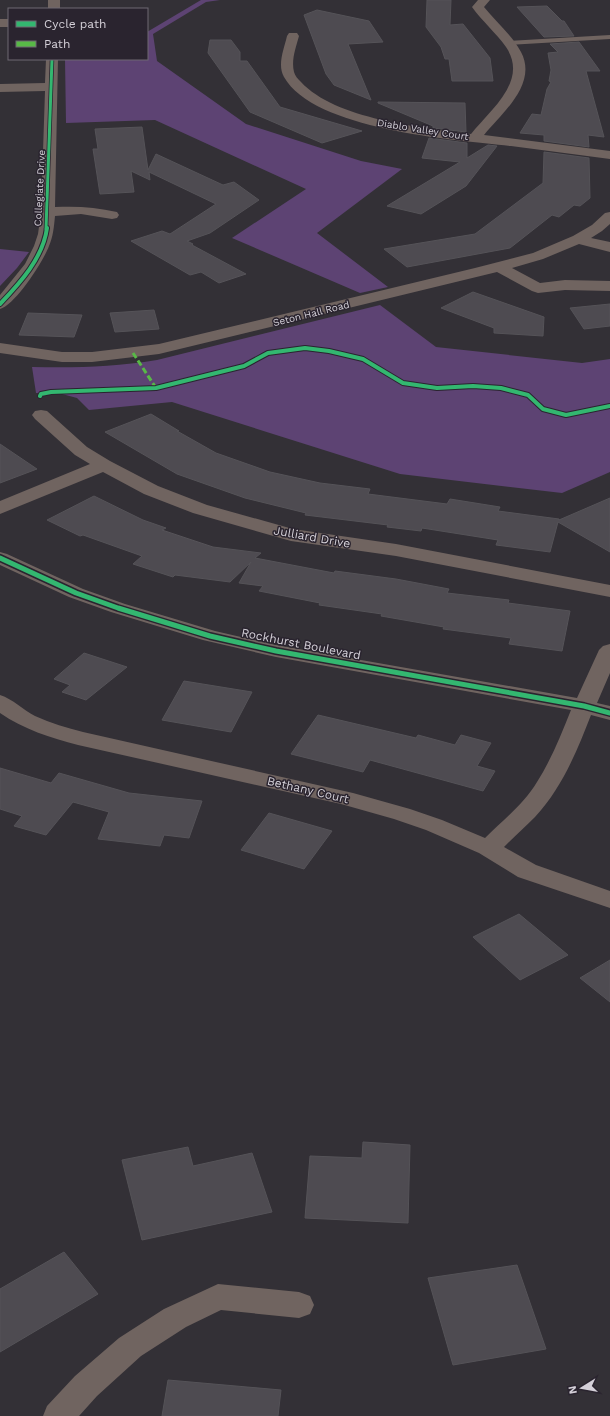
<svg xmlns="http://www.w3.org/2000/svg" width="610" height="1416" viewBox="0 0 610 1416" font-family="'Work Sans',sans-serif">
<rect width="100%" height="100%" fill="#333036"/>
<path fill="#5d4373" d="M201,0H220L206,2L153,34L157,61L246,124L361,161L402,169L317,233L388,287L360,293L232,238L306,189L155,120L66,123L65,59H147V32Z
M0,249L29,252L17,268L0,286Z
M380,305L436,347L582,363L610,359V472L562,493L400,474L172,402L89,410L77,398L62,394L36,393L32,367C76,368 113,367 157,360Z"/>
<path fill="#4e4b51" stroke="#555358" d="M427,0H451L450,25L463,24L490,58L493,81H452L449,59H445L441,47L426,27Z
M547,6L562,21H564L574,36L544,37L517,7Z
M317,10L369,21L383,42L348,44L371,100L334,85L326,74L304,15Z
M210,40H231L240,52V61H247L280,107L362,131L322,143L250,112L208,53Z
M579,42L600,71H586L604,137L588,135L589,147L544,141V135L520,133L532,114L541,115L547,89L551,82L549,81L551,70L548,53L558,52L550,44Z
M378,102L465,103L466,132L433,128V126L378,103Z
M142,127L148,170L156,154L223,185L234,182L259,200L210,233L187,241L193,244L192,245L246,274L219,283L201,272L190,275L131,241L162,231L170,234L216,204L149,172L150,180L131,171L134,192L100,194L93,149H98L95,129Z
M429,138L467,143V158L488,145L497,146L466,186L421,214L387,206L460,162L422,158Z
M544,152L589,158L590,198L580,206L574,205L559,217L552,215L510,248L407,267L384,249L475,234L543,183Z
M473,292L544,317L543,336L494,333V328L441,308Z
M610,304V326L584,329L570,308Z
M154,310L159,329L115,332L110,313Z
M28,313L82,315L74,337L19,335Z
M151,414L179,431H177L216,453L270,472L320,483L370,489L368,494L447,504L450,499L500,507L498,511L559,519V520L610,498V552L558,522L550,552L496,545L498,540L422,528L421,531L387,527L388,525L305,515L306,513L245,498L177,474L105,432Z
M0,444L37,469L0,483Z
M94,496L143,520L166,528L162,530L213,547L261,553L255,558L334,573L335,571L396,579L449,589L447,593L509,600L508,603L570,611L562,651L509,644L511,638L443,629L444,627L381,616L382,614L319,605L320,603L259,591L263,586L239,583L251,562L230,582L175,575L173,577L133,564L142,556L83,535L80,536L47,520Z
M84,653L127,667L86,700L62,692L70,685L54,679Z
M184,681L252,692L231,732L162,720Z
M318,715L416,738L418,735L455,745L461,735L491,743L477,766L495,771L483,791L370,760L363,772L291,754Z
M0,768L51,783L59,773L129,793L202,801L189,838L164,835L160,846L98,839L109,812L73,802L46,835L14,826L22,816L0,809Z
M269,813L332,831L304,869L241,850Z
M519,914L568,955L520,980L473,937Z
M610,960V1002L580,978Z
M363,1142L410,1145L408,1223L305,1218L310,1156L362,1158Z
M188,1147L193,1166L252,1153L272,1212L142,1240L122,1160Z
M64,1252L98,1294L0,1352V1289Z
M517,1265L546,1349L453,1365L428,1278Z
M168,1380L281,1390L278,1416H162Z"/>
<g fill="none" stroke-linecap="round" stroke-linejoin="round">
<path fill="#706460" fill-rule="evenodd" d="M610,35V39L507,45L504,43L507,41Z"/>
<path fill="#706460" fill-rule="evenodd" d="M48,0H60V9H48Z
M478,0H490L484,7C496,22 512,35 521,52C538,84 502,113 484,135L610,151V159C577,155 544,150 511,146C455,140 314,130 284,77C277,65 284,49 287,36L289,33H297L299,36C296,47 291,60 294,72C295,76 298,79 301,82C335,119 422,128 471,134C490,110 529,81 506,47C496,33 482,21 472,7Z
M0,19H9V27H0Z
M46,59H58L55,207C77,206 96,207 117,212L119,215L117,218L112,219L81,214L55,216C54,227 53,237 49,246C43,262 15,305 0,309V295L25,264L34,246L38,234L41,212L45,91L0,92V84L45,83Z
M610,212V224L602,231L591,238L610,242V252L579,244L543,259L512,268L540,283L565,280L610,281V291L565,290L538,293L532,291L497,272L159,354L92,362H62L0,353V343L62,352H92L159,344L475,268L533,253L573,236L592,225L605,213Z
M41,410L47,411L87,447L110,461L158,486L207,505L293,529L396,544L610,585V597L396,556L291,541L193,513L144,494L103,472L0,514V501L90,464L75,455L35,419L32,415L35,411Z
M0,552L7,554L83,589L125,604L215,631L276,645L577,698L599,650L603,646L610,644V673L597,703L610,706V720L591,715C577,751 562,788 535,817C525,827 514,837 504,847L536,865L610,891V908L518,877L479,853L426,830L394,819L341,804L78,745C51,738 23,729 0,713V695C13,699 23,710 35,716C51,723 67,728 83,732L353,793L410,809L442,820L485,838C503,820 524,804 537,782C551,760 561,735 571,710L276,657L203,640L111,612L69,597L0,565Z
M218,1284L299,1292L310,1296L314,1305L310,1314L299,1318L221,1310L186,1327L141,1356L97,1396L79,1416H43L47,1406L75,1376L119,1338L164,1309Z"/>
<path stroke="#58b947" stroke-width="3" stroke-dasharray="6 3" stroke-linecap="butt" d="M133,353L156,388"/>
<defs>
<path id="cycleway-far2" d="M46,229L52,59"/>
<path id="cycleway-far1" d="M0,304C20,283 43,258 47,228
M40,396L41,394L51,392L156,388L244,366L268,353L305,348L329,351L363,359L403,383L437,388L473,386L501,388L528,395L543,409L566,415L610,406"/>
<path id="cycleway" d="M0,558L76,593L118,608L210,636L276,651L584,706L610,713"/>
</defs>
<use href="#cycleway-far2" stroke="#2a242f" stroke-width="4.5"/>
<use href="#cycleway-far1" stroke="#2a242f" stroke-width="6"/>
<use href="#cycleway" stroke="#2a242f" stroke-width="8"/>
<use href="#cycleway-far2" stroke="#33b770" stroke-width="3"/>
<use href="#cycleway-far1" stroke="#33b770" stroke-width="4"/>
<use href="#cycleway" stroke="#33b770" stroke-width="5"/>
</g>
<g text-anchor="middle" stroke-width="3" stroke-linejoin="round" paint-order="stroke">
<g font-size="10" fill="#d4d0d8" stroke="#2a242f">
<text transform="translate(423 129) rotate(9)" y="4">Diablo Valley Court</text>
<text transform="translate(39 188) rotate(-87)" y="4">Collegiate Drive</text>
<text transform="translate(311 313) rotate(-14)" y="4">Seton Hall Road</text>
</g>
<g font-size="12" fill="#d4d0d8" stroke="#2a242f">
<text transform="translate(312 537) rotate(10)" y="4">Julliard Drive</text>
<text transform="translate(301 644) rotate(11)" y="4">Rockhurst Boulevard</text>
<text transform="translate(308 790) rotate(13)" y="4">Bethany Court</text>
</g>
</g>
<rect x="8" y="8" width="140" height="52" fill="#2a242f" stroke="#6e6973"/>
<rect x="16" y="21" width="20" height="6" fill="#33b770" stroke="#6e6973"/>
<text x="44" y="28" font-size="12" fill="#d4d0d8">Cycle path</text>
<rect x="16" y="41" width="20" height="6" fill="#58b947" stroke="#6e6973"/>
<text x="44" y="48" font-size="12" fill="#d4d0d8">Path</text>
<g transform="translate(582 1388) rotate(259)" stroke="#2a242f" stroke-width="3" paint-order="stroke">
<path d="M0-3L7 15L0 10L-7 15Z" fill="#d4d0d8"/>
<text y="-6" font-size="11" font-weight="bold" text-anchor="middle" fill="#d4d0d8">N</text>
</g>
</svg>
